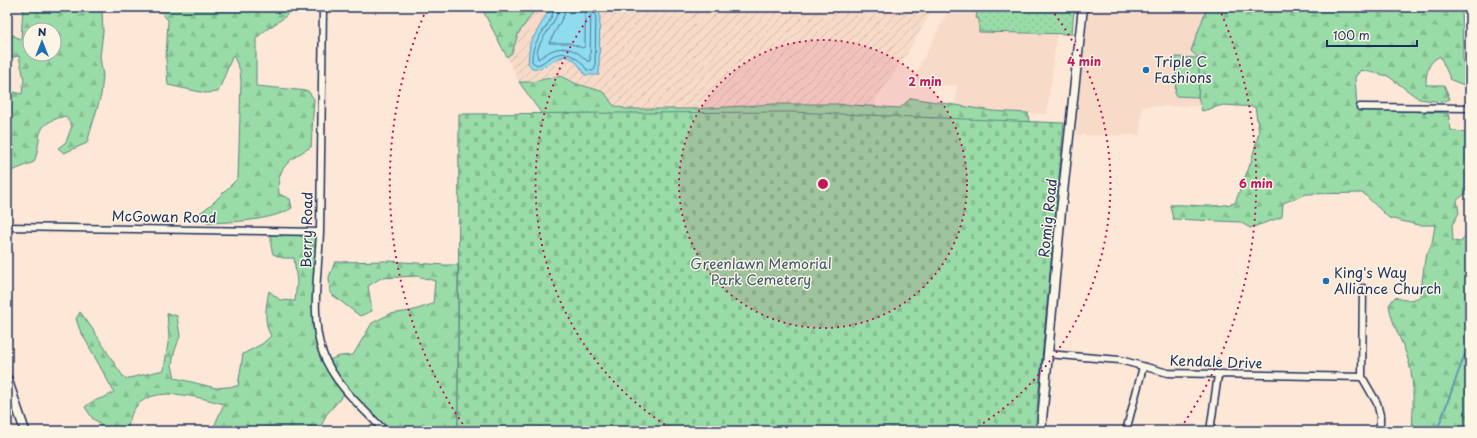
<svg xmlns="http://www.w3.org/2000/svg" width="1477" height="438" viewBox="0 0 1477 438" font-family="'Playpen Sans',sans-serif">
<defs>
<pattern id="industrial-furrows" width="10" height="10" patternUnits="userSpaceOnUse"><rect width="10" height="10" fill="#f8dac9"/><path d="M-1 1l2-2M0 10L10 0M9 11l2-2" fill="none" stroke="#d4bbaf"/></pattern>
<pattern id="grass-dots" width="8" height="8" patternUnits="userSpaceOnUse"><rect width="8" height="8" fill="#9adca7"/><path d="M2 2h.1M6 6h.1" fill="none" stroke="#84bd92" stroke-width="1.8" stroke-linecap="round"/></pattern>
<pattern id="forest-firs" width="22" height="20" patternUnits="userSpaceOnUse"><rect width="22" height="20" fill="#9adca7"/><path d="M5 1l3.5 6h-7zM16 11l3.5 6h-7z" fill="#84bd92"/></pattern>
<pattern id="cemetery-stones" width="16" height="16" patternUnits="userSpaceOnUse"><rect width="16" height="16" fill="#9adca7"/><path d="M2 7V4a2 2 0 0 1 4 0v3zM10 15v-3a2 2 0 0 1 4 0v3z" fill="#84bd92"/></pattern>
<pattern id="park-crowns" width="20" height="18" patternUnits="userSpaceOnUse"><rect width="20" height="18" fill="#9adca7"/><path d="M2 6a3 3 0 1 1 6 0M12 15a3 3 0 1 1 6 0" fill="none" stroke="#84bd92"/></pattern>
</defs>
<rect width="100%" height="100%" fill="#fde7d6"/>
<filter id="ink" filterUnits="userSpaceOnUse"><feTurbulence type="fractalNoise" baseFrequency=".025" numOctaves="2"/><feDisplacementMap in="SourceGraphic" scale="8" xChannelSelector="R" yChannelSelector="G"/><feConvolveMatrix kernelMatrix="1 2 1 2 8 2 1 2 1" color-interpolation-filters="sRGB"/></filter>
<g filter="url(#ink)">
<path fill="#f8dac9" d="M950,7H1060L1047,114L955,108L957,85L925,86L914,77Z
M1083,7H1207L1199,26L1198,97L1201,106H1142L1140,135H1070Z"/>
<path fill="url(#industrial-furrows)" d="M537,7H934L902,62L877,97L874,106L839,104H774L695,109H626L613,105L605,93L598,90L577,84L560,76L531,82H519L507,57L512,53L518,34Z"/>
<path fill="url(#grass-dots)" stroke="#5a8682" d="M978,7H1074L1072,34L979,32V19L976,18Z"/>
<path fill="url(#forest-firs)" stroke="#5a8682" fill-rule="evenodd" d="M23,7H287V15C277,24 264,29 256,39V86L308,91L314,99L311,147C290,159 275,168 279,194L290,199L292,208C270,221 233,222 207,223L200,213L213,203L238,178L241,82L240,70L233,55L218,92L205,93L168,85L166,59L168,20L160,11L102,10L103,32L100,57L103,76L101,95L87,143L64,153L58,148L66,142L72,126L65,116C30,125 44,138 34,162L7,173V83L10,91L22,94L24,79L19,56L7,58V38L10,33L21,40ZM30,30H54V54H30Z
M481,7H537L518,34L512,53L507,57Z
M1207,7H1462L1463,63L1470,66V82L1464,85L1451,80L1440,56C1428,62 1426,72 1426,85H1444L1450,99L1442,102L1419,99L1388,76L1361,70L1355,77L1357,109L1448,113L1451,130L1470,134V194H1465L1457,200L1459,213L1452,225L1453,241L1461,242L1470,228V431H1412C1413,409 1415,385 1409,363C1404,343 1392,326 1389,305L1395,297C1404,301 1410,301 1420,297L1425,259L1432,243L1435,225H1418L1389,218L1363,193L1306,194L1283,203L1282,217L1250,228L1240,222L1173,219L1170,205C1195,204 1211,209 1235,203L1251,162L1259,132L1255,107L1223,105L1202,111L1198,97L1199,58L1191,51Z
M560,76L577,84L598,90L605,93L613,105L626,109H695L774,104H837L900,108L911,98L992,111L1028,113L1029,122L988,123L546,120L519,82H531Z
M271,230L320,232L317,324L326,361L340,356L353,355L372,323L390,314L411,311L433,304L435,281L417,276L381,278L368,286L372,311L360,316L330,293L329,277L335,262L388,261L445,265H458V431H385L347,391L326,415L319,431H212L224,404C190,395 131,378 128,431H100V423L93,419L85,407C96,397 104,400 114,392L80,330L76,319L80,312C97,333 109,357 125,379L164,370L169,337L167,313L177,316L180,336L174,353L172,365L175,378L216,388L238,386L243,354L262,344L271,336C263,323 266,305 269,291L280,300L295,301L297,282L294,258H283L273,254L271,246Z"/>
<path fill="url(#cemetery-stones)" stroke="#5a8682" d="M791,112L1064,123L1035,431H458L459,114Z"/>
<path fill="url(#park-crowns)" stroke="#5a8682" d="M1176,57L1199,58V78H1176Z"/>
<path fill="#9adca7" stroke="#5a8682" d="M1176,78H1199L1198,97L1175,96Z"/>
<path fill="#8fdcef" stroke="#6197b5" d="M551,7H600L599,75H585C563,36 553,72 532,68L528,63L530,43Z"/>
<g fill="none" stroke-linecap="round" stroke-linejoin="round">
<path stroke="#497498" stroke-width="1" d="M554,7C552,28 531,37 532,62L537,65C543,64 546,59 551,57C566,48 579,58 587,70L593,71L595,69L596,7
M559,7C558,24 532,44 538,59C542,57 545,54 549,52C564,44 577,50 587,61H590L591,7
M565,7L564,15L549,43H569L583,48L585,46V7"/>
<path stroke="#6197b5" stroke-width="2" d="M1437,431L1470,340"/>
<defs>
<path id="street" d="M323,7C322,82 321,156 320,231C319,267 310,316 322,351C333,383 362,408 385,431
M1360,107L1470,108
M7,227L320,232
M1363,288L1362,377L1377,403L1380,415V431
M1047,354L1120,360L1168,373L1362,377
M1126,431L1143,367
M1210,431L1218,375"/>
<path id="secondary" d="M7,378L25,431
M1041,431L1061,211L1083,7"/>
</defs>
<use href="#street" stroke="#1b2f5e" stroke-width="9"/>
<use href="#secondary" stroke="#1b2f5e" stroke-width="11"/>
<use href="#street" stroke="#fcf5e5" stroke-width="6"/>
<use href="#secondary" stroke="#fcf5e5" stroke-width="8"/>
</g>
</g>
<circle cx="823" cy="184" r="144" fill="#c2185b" fill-opacity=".12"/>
<g fill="none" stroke="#c2185b" stroke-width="2" stroke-dasharray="2 4">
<circle cx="823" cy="184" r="144"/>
<path d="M675 431A288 288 0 0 1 595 9M1051 9A288 288 0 0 1 971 431"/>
<path d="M466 429A433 433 0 0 1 427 8M1219 8A433 433 0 0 1 1180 429"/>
</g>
<g fill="#1f6fb2" stroke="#fcf5e5" stroke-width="1.5">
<circle cx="1146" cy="70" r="4"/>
<circle cx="1326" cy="281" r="4"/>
</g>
<g text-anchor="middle" stroke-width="3" stroke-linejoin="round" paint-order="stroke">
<g font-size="14" fill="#1b2f5e" stroke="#fcf5e5" text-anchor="start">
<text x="1154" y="67">Triple C<tspan x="1154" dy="16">Fashions</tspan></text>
<text x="1334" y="278">King's Way<tspan x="1334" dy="16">Alliance Church</tspan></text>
</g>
<g font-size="14" fill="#1b2f5e" stroke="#fcf5e5">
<text transform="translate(164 217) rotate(1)" y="5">McGowan Road</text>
<text transform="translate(1048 218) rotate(-84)" y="5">Romig Road</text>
<text transform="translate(307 230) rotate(-89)" y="5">Berry Road</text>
<text transform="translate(1216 362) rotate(2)" y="5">Kendale Drive</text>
</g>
<g font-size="14" fill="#3b5a70" stroke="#fcf5e5">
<text x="761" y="269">Greenlawn Memorial<tspan x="761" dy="16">Park Cemetery</tspan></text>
</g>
</g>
<circle cx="823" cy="184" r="6" fill="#c2185b" stroke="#fcf5e5" stroke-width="2"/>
<g font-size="12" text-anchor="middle" font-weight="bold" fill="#c2185b" stroke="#fcf5e5" stroke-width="3" stroke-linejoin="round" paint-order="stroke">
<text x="1084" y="66">4 min</text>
<text x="925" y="86">2 min</text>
<text x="1256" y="188">6 min</text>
</g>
<rect width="1477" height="438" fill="none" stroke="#fcf5e5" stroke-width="24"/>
<rect x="12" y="12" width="1453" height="414" fill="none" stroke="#1b2f5e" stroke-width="1.5" filter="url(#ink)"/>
<g transform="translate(42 42)"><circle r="19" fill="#fcf5e5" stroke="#a2a6af"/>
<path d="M0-3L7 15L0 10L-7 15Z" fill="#1f6fb2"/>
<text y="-6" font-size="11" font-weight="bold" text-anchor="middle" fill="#1b2f5e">N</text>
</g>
<path d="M1327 40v6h90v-6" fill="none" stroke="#1b2f5e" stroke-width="2"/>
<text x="1333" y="40" font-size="12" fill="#1b2f5e" stroke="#fcf5e5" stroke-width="3" paint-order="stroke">100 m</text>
</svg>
